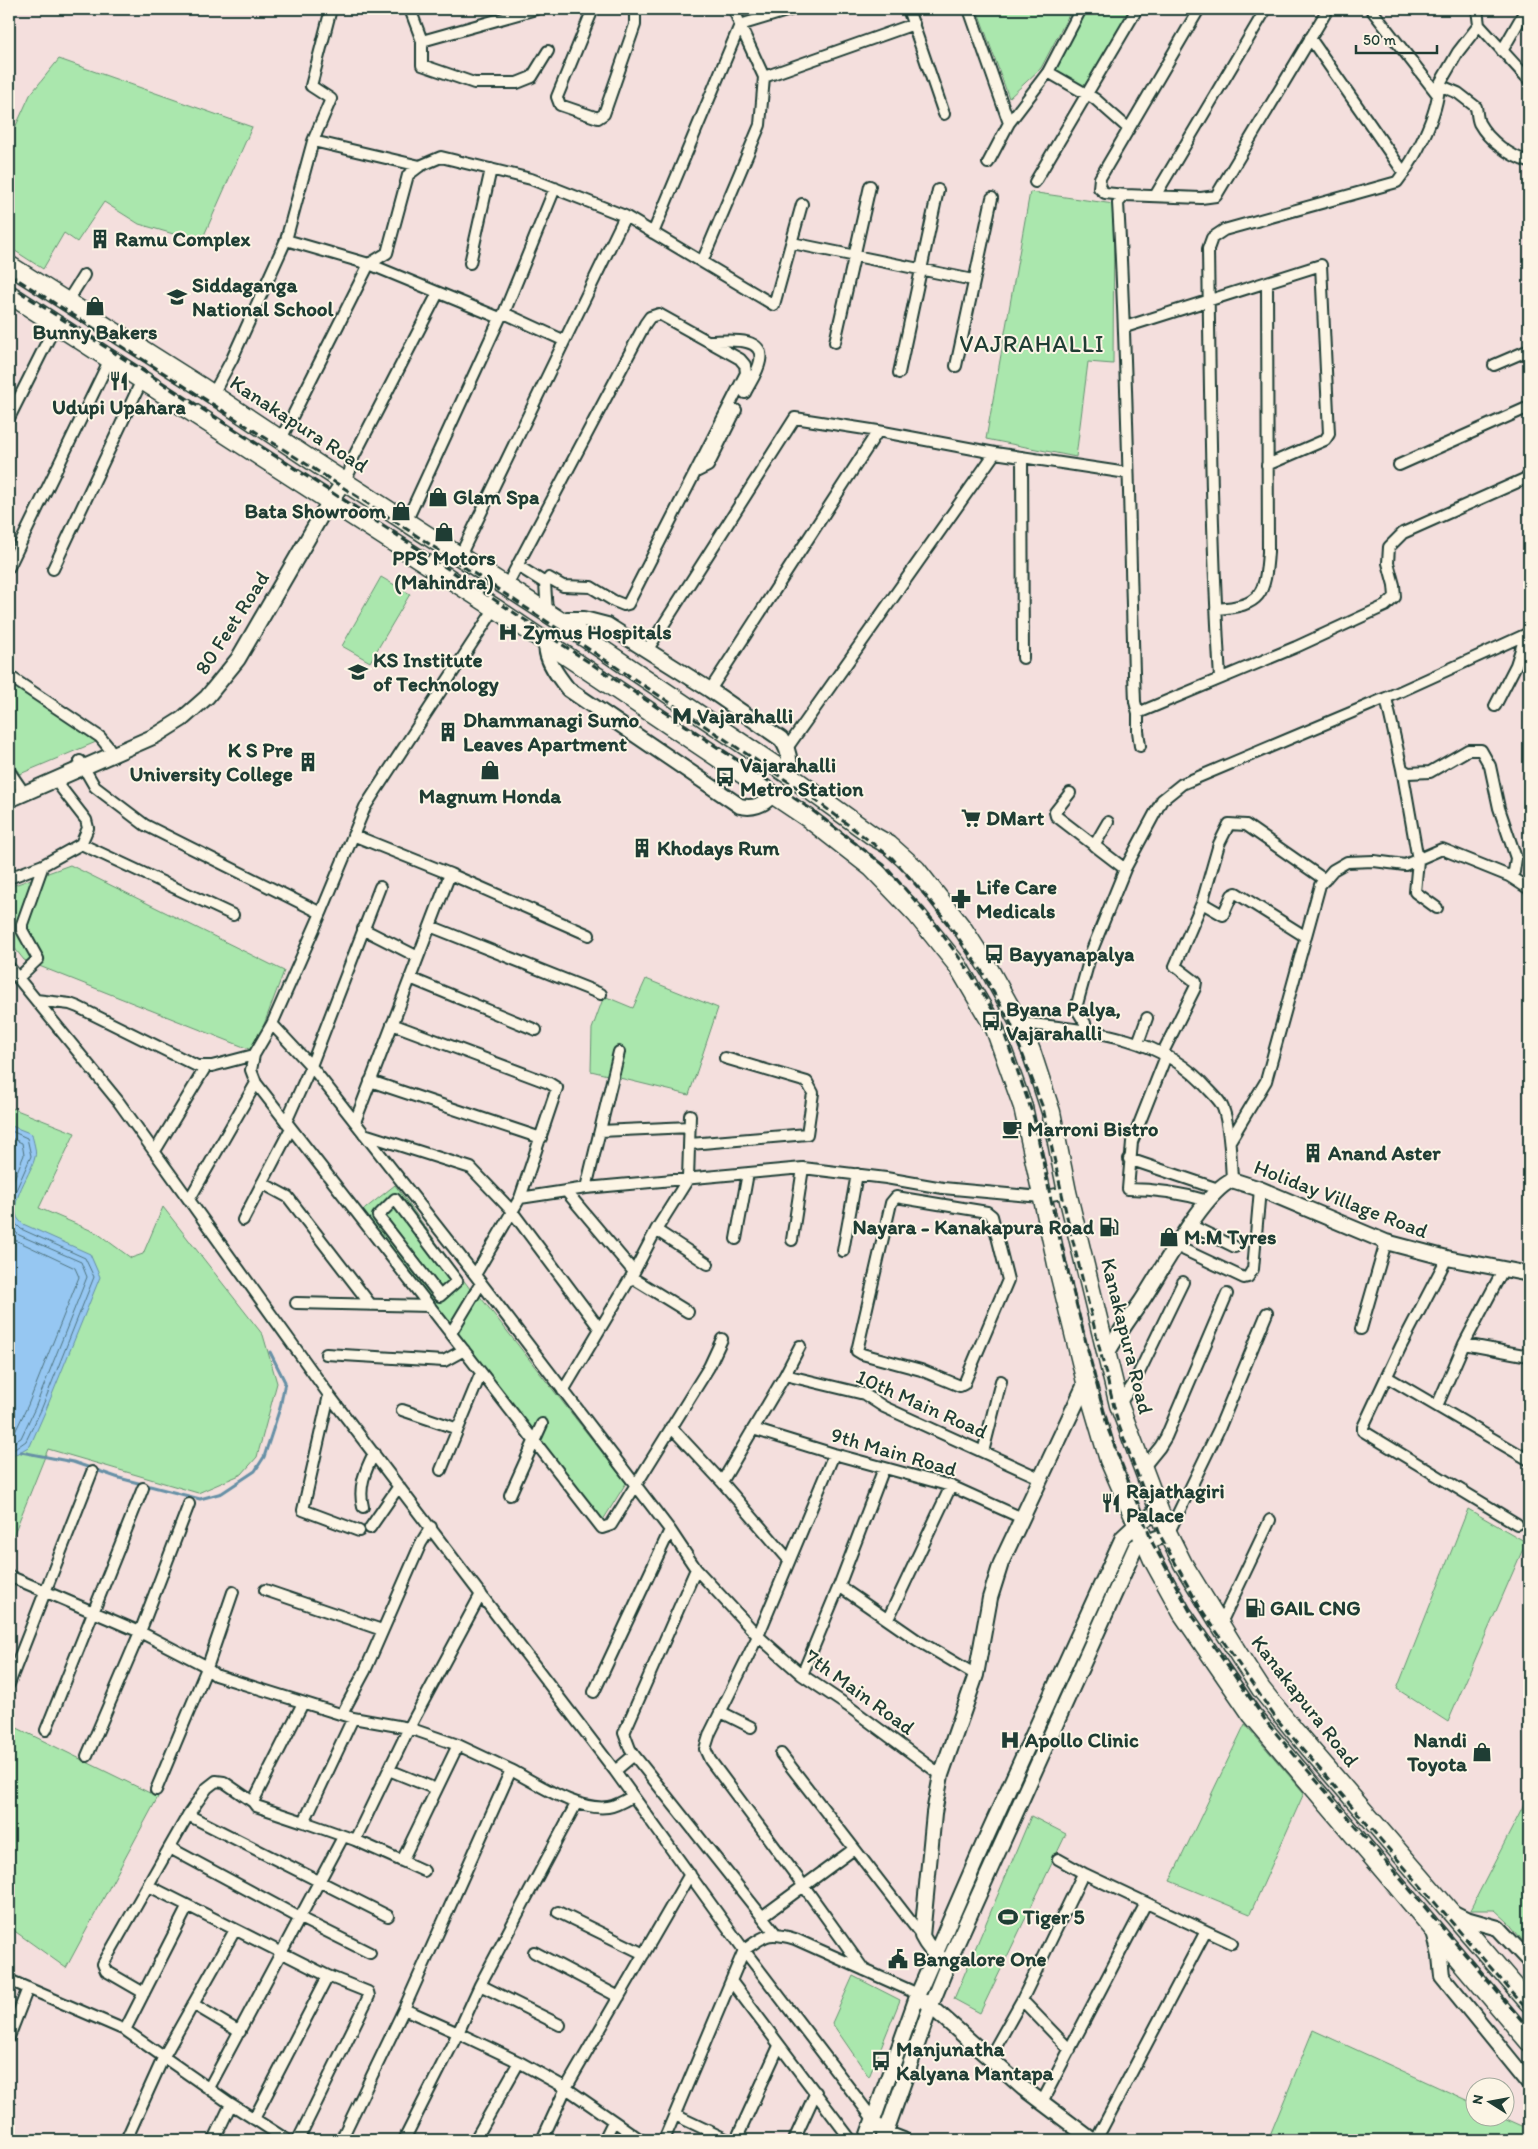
<svg xmlns="http://www.w3.org/2000/svg" width="1538" height="2149" viewBox="0 0 1538 2149" font-family="Itim,sans-serif">
<rect width="100%" height="100%" fill="#f4dfdd"/>
<filter id="ink" filterUnits="userSpaceOnUse"><feTurbulence type="fractalNoise" baseFrequency=".02" numOctaves="2"/><feDisplacementMap in="SourceGraphic" scale="10" xChannelSelector="R" yChannelSelector="G"/><feConvolveMatrix kernelMatrix="1 2 1 2 8 2 1 2 1" color-interpolation-filters="sRGB"/></filter>
<g filter="url(#ink)">
<path fill="#aae7ad" stroke="#649270" d="M977,9H1072L1041,68L1009,98Z
M1087,9H1131L1087,88L1053,69Z
M59,59L252,127L201,242L139,224L104,202L77,242L64,233L43,269L9,247V141L30,95Z
M1030,192L1114,204L1113,364L1088,362L1076,457L986,439Z
M381,577L410,594L370,662L342,646Z
M9,682L96,742L20,774L9,759Z
M70,865L284,971L254,1051L24,960L9,941V887Z
M646,979L718,1008L689,1095L591,1071L592,1029L604,996L633,1008Z
M9,1107L75,1133L39,1208L97,1233L131,1258L143,1254L163,1207L263,1335L277,1383L257,1457L242,1474L198,1493L48,1449L9,1546Z
M395,1185L470,1289L451,1323L361,1212Z
M478,1294L626,1483L603,1520L456,1330Z
M1468,1509L1526,1542L1448,1722L1397,1689Z
M9,1724L158,1797L66,1968L9,1927Z
M1245,1724L1304,1793L1250,1914L1170,1881Z
M1529,1782V1949L1508,1922L1495,1910H1470L1523,1807Z
M1031,1816L1066,1834L980,2013L954,1999Z
M853,1976L900,2000L869,2077L832,2023Z
M1313,2030L1475,2104L1476,2116L1502,2117L1529,2129V2140H1268Z"/>
<path fill="#96c7f2" stroke="#6690a6" d="M9,1125L32,1134C33,1141 37,1151 35,1157C31,1176 2,1209 23,1224L90,1254L100,1277L45,1412L30,1446L9,1458Z"/>
<g fill="none" stroke-linecap="round" stroke-linejoin="round">
<path stroke="#4f7480" stroke-width="1" d="M9,1130L27,1138L31,1156L10,1204L12,1220L21,1229L85,1258L94,1277L41,1410L26,1441L9,1453
M9,1137L22,1143L24,1155L9,1191
M9,1226L19,1235L81,1262L87,1277L35,1408L21,1438L9,1445
M9,1237L75,1268L79,1277L28,1405L15,1432L9,1436"/>
<path stroke="#6690a6" stroke-width="3" d="M21,1452L73,1462L119,1478L200,1499L222,1493L255,1471L264,1457L280,1408L285,1382L270,1352"/>
<defs>
<path id="street" d="M410,9L422,41V65L474,83H517L532,77L548,51
M593,9L557,97L560,105L598,118L604,114L635,25V9
M908,9L944,114
M969,9L1009,123
M1328,9L1216,196L1201,198L1125,195L1118,203C1128,369 1129,536 1135,702L1138,713L1296,647L1385,606L1395,597L1394,585L1388,563L1389,547L1403,533L1529,477
M1371,9L1438,95
M1479,25L1529,80
M1310,38L1404,173
M422,41L536,9
M1502,51L1526,9
M1048,72L1095,99L1129,129
M764,77L914,24
M1439,85L1458,52L1479,25L1477,9
M313,141L420,166
M988,163L1009,123L1048,72L1081,9
M1035,182L1137,9
M1125,195L1105,193L1099,188L1100,178L1199,9
M1155,196L1266,9
M653,233L740,25L793,9
M792,243L973,280
M702,262L760,125L764,77L740,25L734,9
M470,263L491,169
M369,264L500,318L406,522
M369,264L387,253L408,175L420,166L441,157L531,179L625,216
M67,302L84,275
M504,313L563,340
M500,318L504,313L555,188
M1125,327L1321,265L1329,434L1325,440L1267,465
M710,341C725,341 765,335 760,361C758,372 750,383 745,393
M835,342L870,186
M1494,365L1529,350
M956,366L992,198
M899,373L938,190
M213,394L232,359L286,240L313,141L331,99L311,86L331,9
M9,418L56,324
M281,439L369,264L286,240
M1022,457L1023,658
M1399,465L1529,407
M696,472L708,466L736,410
M344,481L350,471L352,460L438,293
M460,556L625,216L774,305L802,204
M518,566L545,583
M9,567L110,359
M53,569L142,380
M545,583L547,613
M506,587L645,324L650,317L659,314L740,359L745,365L746,373L628,604L624,605L614,601L591,587L563,586L549,578L545,583
M495,608L365,807L321,913L272,1024L254,1055L251,1070L256,1083L602,1528L611,1525L709,1367L722,1339
M1216,609C1262,606 1265,594 1268,552L1267,282
M648,649L795,418L878,431L995,453L1127,473
M9,676L100,737L109,748
M1220,678C1211,535 1210,392 1208,249L1212,238L1224,230L1397,182C1415,159 1438,115 1439,85L1458,93L1476,107C1477,112 1477,118 1479,123C1489,141 1510,156 1529,162
M710,690L878,431
M1495,706L1516,665L1526,634
M1138,713V731L1140,746
M787,748L995,453
M80,761L95,787L145,825L321,913
M1402,769L1418,860L1415,892L1437,908
M9,771L20,787
M1070,793L1055,812L1056,816L1125,869
M353,835L450,874L355,1122
M81,844L233,915
M1094,846L1108,822
M450,874L589,935
M1509,876L1529,889
M9,878L43,865
M1202,903L1223,915L1232,895L1236,893L1306,937
M430,926L601,994
M363,929L418,957
M9,967L118,1101L329,1395L615,1771L744,1950L873,2119
M18,978L38,959L22,930V924L43,865L81,844L88,828L86,820L55,780
M410,978L536,1030
M36,1000L70,1004L78,1007L197,1066H212L254,1055
M1019,1023C1087,1030 1161,1034 1209,1090C1213,1094 1218,1099 1221,1104C1230,1119 1231,1163 1232,1180
M272,1024L311,1066L380,887
M392,1024L549,1083L557,1088L520,1198
M1086,1030L1085,1023L1076,1008L1092,950L1125,869L1162,800L1182,784L1386,698L1529,633
M1138,1043L1147,1018
M1162,1054L1195,988L1196,982L1175,966L1202,903L1219,844L1229,824L1246,825L1325,880
M1166,1056L1132,1142L1128,1189C1156,1189 1181,1193 1208,1201
M370,1081L541,1138
M286,1122L311,1066L475,1275L670,1530L696,1569L758,1636L710,1733L705,1749L710,1760L803,1885L864,1970
M600,1131L690,1127
M364,1134L471,1168L511,1210L600,1329
M1230,1141L1266,1081L1320,885L1333,870L1347,862L1374,861L1405,865L1442,849L1509,876L1514,872L1516,858L1499,808L1490,766L1481,750H1468L1430,772L1408,773L1402,769L1386,698
M690,1144L807,1134L813,1093L807,1082L725,1058
M155,1151L205,1068
M1129,1159L1218,1189
M262,1183L288,1197L371,1305
M586,1188L619,1052
M566,1191L634,1272
M896,1197L987,1212L992,1216L1008,1280L964,1384L960,1386L921,1370L862,1354L857,1351L891,1203Z
M395,1199L457,1281L440,1296L378,1216Z
M189,1200L256,1083
M243,1220L291,1128
M1190,1225L1235,1247
M656,1230L708,1264
M736,1239L748,1173
M792,1240L803,1168
M1176,1246L1244,1278L1248,1277L1253,1269L1260,1189
M843,1251L857,1174
M1447,1258L1401,1346L1363,1427V1431L1517,1524
M475,1275L520,1198L586,1188L803,1168L886,1178L943,1188L1041,1197L1067,1192
M631,1277L688,1312
M296,1303L430,1306
M1361,1329L1386,1242
M451,1333L481,1283
M1464,1344L1529,1356
M326,1354L444,1361L464,1350
M785,1375L800,1346
M1387,1377L1529,1460
M563,1391L634,1272L656,1230L688,1179L690,1115
M329,1395L303,1510L359,1531
M1119,1405L1134,1383L1183,1282
M1437,1406L1464,1344L1503,1270
M402,1410L458,1429
M671,1427L722,1482L789,1560
M753,1429L834,1454L951,1486L1022,1518
M983,1452L1001,1381
M834,1454L758,1636L802,1675L848,1706L941,1775
M1143,1468L1160,1447L1166,1437L1227,1294
M441,1470L481,1373
M722,1482L785,1375L864,1394L884,1407L1042,1479
M510,1495L542,1424
M363,1507C358,1487 365,1471 374,1453
M370,1528L399,1486
M1168,1534L1219,1429L1267,1313
M9,1576L140,1632L202,1664L215,1675L353,1718L409,1728L458,1745L511,1770
M839,1586L917,1640L976,1675
M265,1590L382,1630
M888,1619L951,1486
M1220,1625L1270,1520
M802,1675L839,1586L884,1468
M9,1684L92,1472
M594,1692L670,1530
M303,1703L253,1802L256,1806L304,1822
M721,1712L751,1727
M342,1714L365,1671L421,1543L431,1527
M353,1718L304,1822L355,1840L402,1861L458,1745
M46,1730L143,1488
M781,1754L922,1936
M634,1755L630,1749L624,1733L696,1569
M87,1756L140,1632L189,1504
M389,1770L436,1789
M615,1771L634,1755L776,1934
M156,1790L207,1668L233,1592
M188,1815L388,1916
M355,1840L409,1728L481,1594
M170,1848L300,1918L370,1953
M1058,1859L1085,1874
M402,1861L424,1871
M149,1886L328,1976L368,1992L369,1996L298,2140
M558,1912L644,1954
M763,1916L854,1849
M1206,1931L1232,1943
M534,1952L619,1997
M9,1980L125,2030L231,2104L287,2140
M731,1981L851,2140
M480,1985L560,2025
M144,1993L106,1971L103,1964L188,1815L207,1788L216,1781L224,1782L253,1802
M1022,2000L1070,2050
M193,2004L240,2032
M404,2009L458,2033L480,1985L576,1804
M125,2030L188,1906
M9,2037L28,1988
M990,2057L1022,2000L1081,1878L1085,1874L1206,1931L1096,2140
M209,2088L343,1837
M1042,2102L1146,1903
M675,2115L728,2140
M254,2119L328,1976
M126,2140L164,2056L235,1930
M214,2140L231,2104
M341,2140L404,2009L511,1770C538,1784 577,1811 608,1807C616,1806 626,1800 633,1796
M404,2140L458,2033L519,2062L566,2088L641,2140
M475,2140L519,2062
M542,2140L566,2088L690,1874
M604,2140L613,2122
M664,2140L744,1950C766,1935 768,1931 795,1939L918,1994
M736,2140L779,2046
M794,2140L816,2092"/>
<path id="secondary" d="M563,623L567,619H584L607,625L710,690L781,739C789,750 792,761 786,773
M547,644C543,657 560,679 568,689L740,806C754,809 764,805 773,794
M9,800L155,736L182,719L207,697L238,659L322,514L344,481
M1107,1354C1117,1335 1129,1319 1141,1302C1160,1274 1203,1192 1232,1180L1260,1189L1386,1242L1447,1258L1529,1274
M1454,1913L1466,1919L1498,1928L1529,1961
M1434,1931L1440,1956L1442,1976L1529,2083
M942,1959C932,1953 927,1946 922,1936L934,1813L941,1775L976,1675L990,1598L1001,1563L1086,1382
M926,2002L1023,2088L1092,2140
M880,2127L885,2133L903,2140
M866,2140L918,1994L986,1838L1123,1537L1137,1524L1159,1511
M883,2140L933,2000L948,1963L1136,1546L1168,1534"/>
<path id="highway" d="M9,265L200,386L326,470L563,623L786,773L873,836L889,845L916,869L963,929L989,969L1019,1023L1031,1051L1051,1112L1067,1192L1119,1405L1168,1534L1183,1564L1239,1655L1261,1689L1294,1730L1529,2003
M9,294L495,608L808,818L872,868L917,915L958,966L995,1029L1023,1107L1057,1264L1086,1382L1109,1460L1153,1560L1182,1613L1252,1715L1529,2042"/>
</defs>
<use href="#street" stroke="#1f3d34" stroke-width="14"/>
<use href="#secondary" stroke="#1f3d34" stroke-width="18"/>
<use href="#highway" stroke="#1f3d34" stroke-width="21"/>
<use href="#street" stroke="#fcf5e5" stroke-width="10"/>
<use href="#secondary" stroke="#fcf5e5" stroke-width="14"/>
<use href="#highway" stroke="#fcf5e5" stroke-width="18"/>
<path stroke="#1f3d34" stroke-width="3" stroke-dasharray="8 4" stroke-linecap="butt" d="M9,274L361,499L669,702L814,799L892,858L940,912L981,970L1011,1024L1043,1108L1068,1221L1118,1423L1161,1537L1199,1606L1275,1717L1529,2012
M9,285L356,508L809,808L884,865L932,920L971,974L1001,1024L1034,1118L1056,1224L1108,1429L1153,1544L1192,1615L1268,1724L1529,2029"/>
</g>
</g>
<defs>
<symbol id="building-bare" viewBox="-9 -9 18 18"><path d="M-4-6H4V6H1V3H-1V6H-4ZM-2.5-4.3h1.7v1.8h-1.7ZM.8-4.3h1.7v1.8H.8ZM-2.5-1h1.7V.8h-1.7ZM.8-1h1.7V.8H.8Z" fill="#1f3d34" stroke="#fcf5e5" stroke-width="2.5" paint-order="stroke"/></symbol>
<symbol id="school-bare" viewBox="-9 -9 18 18"><path d="M0-5L7-2L0 1L-7-2ZM-4 1L0 2.5L4 1V4Q0 6-4 4Z" fill="#1f3d34" stroke="#fcf5e5" stroke-width="2.5" paint-order="stroke"/></symbol>
<symbol id="shop-bare" viewBox="-9 -9 18 18"><path d="M-5-2.5h2.3a2.7 3.5 0 0 1 5.4 0H5L5.5 6h-11ZM-1.5-2.5h3a1.5 2.3 0 0 0-3 0Z" fill="#1f3d34" stroke="#fcf5e5" stroke-width="2.5" paint-order="stroke"/></symbol>
<symbol id="restaurant-bare" viewBox="-9 -9 18 18"><path d="M-5-6h1v4h1v-4h1v4h1v-4h1v5L-1.5 .5V6h-2V.5L-5-1ZM5-6V6H3V1.5H1.5Q1.5-4 5-6Z" fill="#1f3d34" stroke="#fcf5e5" stroke-width="2.5" paint-order="stroke"/></symbol>
<symbol id="hospital-bare" viewBox="-9 -9 18 18"><path d="M-5-5h3v3.5h4V-5h3V5h-3V1.5h-4V5h-3Z" fill="#1f3d34" stroke="#fcf5e5" stroke-width="2.5" paint-order="stroke"/></symbol>
<symbol id="university-bare" viewBox="-9 -9 18 18"><path d="M0-5L7-2L0 1L-7-2ZM-4 1L0 2.5L4 1V4Q0 6-4 4Z" fill="#1f3d34" stroke="#fcf5e5" stroke-width="2.5" paint-order="stroke"/></symbol>
<symbol id="metro-bare" viewBox="-9 -9 18 18"><path d="M-5.5 5V-5H-3L0 0L3-5H5.5V5H3V-.5L0 4L-3-.5V5Z" fill="#1f3d34" stroke="#fcf5e5" stroke-width="2.5" paint-order="stroke"/></symbol>
<symbol id="bus-bare" viewBox="-9 -9 18 18"><path d="M-5-6H5V4H4V6H2V4H-2V6H-4V4H-5ZM-3.5-4V0h7V-4ZM-3.5 1.2v1.5H-2V1.2ZM2 1.2v1.5H3.5V1.2Z" fill="#1f3d34" stroke="#fcf5e5" stroke-width="2.5" paint-order="stroke"/></symbol>
<symbol id="supermarket-bare" viewBox="-9 -9 18 18"><path d="M-6-5.5h2.5l.6 2H6L4.5 2H-2.5L-4.4-4H-6ZM-1.5 3.2a1.3 1.3 0 1 0 .1 0ZM3 3.2a1.3 1.3 0 1 0 .1 0Z" fill="#1f3d34" stroke="#fcf5e5" stroke-width="2.5" paint-order="stroke"/></symbol>
<symbol id="pharmacy-bare" viewBox="-9 -9 18 18"><path d="M-2-6h4v4h4v4h-4v4h-4v-4h-4v-4h4Z" fill="#1f3d34" stroke="#fcf5e5" stroke-width="2.5" paint-order="stroke"/></symbol>
<symbol id="cafe-bare" viewBox="-9 -9 18 18"><path d="M-5.5-4.5H6V0H3Q3 3.5 0 3.5H-2.5Q-5.5 3.5-5.5 0ZM3-3.2v2h1.7v-2ZM-6 4.5H4V6H-6Z" fill="#1f3d34" stroke="#fcf5e5" stroke-width="2.5" paint-order="stroke"/></symbol>
<symbol id="fuel-bare" viewBox="-9 -9 18 18"><path d="M-5.5-6h7V0h2V4h1.3V-2.5L3-4.5l.8-.8L6-3V5H2.5V1h-1V6h-7ZM-4.2-4.7v3.2H.2V-4.7Z" fill="#1f3d34" stroke="#fcf5e5" stroke-width="2.5" paint-order="stroke"/></symbol>
<symbol id="stadium-bare" viewBox="-9 -9 18 18"><path d="M0-5a6.5 5 0 1 0 0 10a6.5 5 0 1 0 0-10ZM-3.5-1.8h7v3.6h-7Z" fill="#1f3d34" stroke="#fcf5e5" stroke-width="2.5" paint-order="stroke"/></symbol>
<symbol id="civic-bare" viewBox="-9 -9 18 18"><path d="M-.6-6.5H3V-4.5H.6V-3L4-1V1h2V6H-6V1h2V-1L-.6-3ZM-1.2 2.5V6h2.4V2.5Z" fill="#1f3d34" stroke="#fcf5e5" stroke-width="2.5" paint-order="stroke"/></symbol>
</defs>
<g fill-rule="evenodd">
<use href="#building-bare" x="86" y="225" width="28" height="28"/>
<use href="#school-bare" x="163" y="283" width="28" height="28"/>
<use href="#shop-bare" x="81" y="292" width="28" height="28"/>
<use href="#restaurant-bare" x="105" y="367" width="28" height="28"/>
<use href="#shop-bare" x="424" y="483" width="28" height="28"/>
<use href="#shop-bare" x="387" y="497" width="28" height="28"/>
<use href="#shop-bare" x="430" y="518" width="28" height="28"/>
<use href="#hospital-bare" x="494" y="618" width="28" height="28"/>
<use href="#university-bare" x="344" y="658" width="28" height="28"/>
<use href="#metro-bare" x="668" y="702" width="28" height="28"/>
<use href="#building-bare" x="434" y="718" width="28" height="28"/>
<use href="#building-bare" x="294" y="748" width="28" height="28"/>
<use href="#shop-bare" x="476" y="756" width="28" height="28"/>
<use href="#bus-bare" x="711" y="763" width="28" height="28"/>
<use href="#supermarket-bare" x="957" y="804" width="28" height="28"/>
<use href="#building-bare" x="628" y="834" width="28" height="28"/>
<use href="#pharmacy-bare" x="947" y="885" width="28" height="28"/>
<use href="#bus-bare" x="980" y="940" width="28" height="28"/>
<use href="#bus-bare" x="977" y="1007" width="28" height="28"/>
<use href="#cafe-bare" x="998" y="1115" width="28" height="28"/>
<use href="#building-bare" x="1299" y="1139" width="28" height="28"/>
<use href="#fuel-bare" x="1095" y="1213" width="28" height="28"/>
<use href="#shop-bare" x="1155" y="1223" width="28" height="28"/>
<use href="#restaurant-bare" x="1097" y="1489" width="28" height="28"/>
<use href="#fuel-bare" x="1241" y="1594" width="28" height="28"/>
<use href="#hospital-bare" x="996" y="1726" width="28" height="28"/>
<use href="#shop-bare" x="1468" y="1738" width="28" height="28"/>
<use href="#stadium-bare" x="994" y="1903" width="28" height="28"/>
<use href="#civic-bare" x="884" y="1945" width="28" height="28"/>
<use href="#bus-bare" x="867" y="2047" width="28" height="28"/>
</g>
<g text-anchor="middle" stroke-width="4" stroke-linejoin="round" paint-order="stroke">
<g font-size="21" font-weight="bold" fill="#1f3d34" stroke="#fcf5e5" text-anchor="start">
<text x="115" y="246">Ramu Complex</text>
<text x="192" y="292">Siddaganga<tspan x="192" dy="24">National School</tspan></text>
<text x="95" y="339" text-anchor="middle">Bunny Bakers</text>
<text x="119" y="414" text-anchor="middle">Udupi Upahara</text>
<text x="453" y="504">Glam Spa</text>
<text x="386" y="518" text-anchor="end">Bata Showroom</text>
<text x="444" y="565" text-anchor="middle">PPS Motors<tspan x="444" dy="24">(Mahindra)</tspan></text>
<text x="523" y="639">Zymus Hospitals</text>
<text x="373" y="667">KS Institute<tspan x="373" dy="24">of Technology</tspan></text>
<text x="697" y="723">Vajarahalli</text>
<text x="463" y="727">Dhammanagi Sumo<tspan x="463" dy="24">Leaves Apartment</tspan></text>
<text x="293" y="757" text-anchor="end">K S Pre<tspan x="293" dy="24">University College</tspan></text>
<text x="740" y="772">Vajarahalli<tspan x="740" dy="24">Metro Station</tspan></text>
<text x="490" y="803" text-anchor="middle">Magnum Honda</text>
<text x="986" y="825">DMart</text>
<text x="657" y="855">Khodays Rum</text>
<text x="976" y="894">Life Care<tspan x="976" dy="24">Medicals</tspan></text>
<text x="1009" y="961">Bayyanapalya</text>
<text x="1006" y="1016">Byana Palya,<tspan x="1006" dy="24">Vajarahalli</tspan></text>
<text x="1027" y="1136">Marroni Bistro</text>
<text x="1328" y="1160">Anand Aster</text>
<text x="1094" y="1234" text-anchor="end">Nayara - Kanakapura Road</text>
<text x="1184" y="1244">M.M Tyres</text>
<text x="1126" y="1498">Rajathagiri<tspan x="1126" dy="24">Palace</tspan></text>
<text x="1270" y="1615">GAIL CNG</text>
<text x="1025" y="1747">Apollo Clinic</text>
<text x="1467" y="1747" text-anchor="end">Nandi<tspan x="1467" dy="24">Toyota</tspan></text>
<text x="1023" y="1924">Tiger 5</text>
<text x="913" y="1966">Bangalore One</text>
<text x="896" y="2056">Manjunatha<tspan x="896" dy="24">Kalyana Mantapa</tspan></text>
</g>
<g font-size="21" fill="#1f3d34" stroke="#fcf5e5">
<text transform="translate(299 424) rotate(33)" y="7">Kanakapura Road</text>
<text transform="translate(232 623) rotate(-57)" y="7">80 Feet Road</text>
<text transform="translate(1341 1199) rotate(21)" y="7">Holiday Village Road</text>
<text transform="translate(1127 1336) rotate(76)" y="7">Kanakapura Road</text>
<text transform="translate(922 1404) rotate(24)" y="7">10th Main Road</text>
<text transform="translate(894 1452) rotate(16)" y="7">9th Main Road</text>
<text transform="translate(860 1692) rotate(36)" y="7">7th Main Road</text>
<text transform="translate(1305 1701) rotate(52)" y="7">Kanakapura Road</text>
</g>
<g font-size="24" letter-spacing="1" fill="#1f3d34" stroke="#fcf5e5">
<text x="1032" y="352">VAJRAHALLI</text>
</g>
</g>
<rect width="1538" height="2149" fill="none" stroke="#fcf5e5" stroke-width="30"/>
<rect x="15" y="15" width="1508" height="2119" fill="none" stroke="#1f3d34" stroke-width="2" filter="url(#ink)"/>
<g transform="translate(1490 2102) rotate(281)"><circle r="24" fill="#fcf5e5" stroke="#a4ab9e"/>
<path d="M0-4L9 19L0 12L-9 19Z" fill="#1f3d34"/>
<text y="-8" font-size="14" font-weight="bold" text-anchor="middle" fill="#1f3d34">N</text>
</g>
<path d="M1356 45v8h81v-8" fill="none" stroke="#1f3d34" stroke-width="2.5"/>
<text x="1363" y="45" font-size="15" fill="#1f3d34" stroke="#fcf5e5" stroke-width="4" paint-order="stroke">50 m</text>
</svg>
